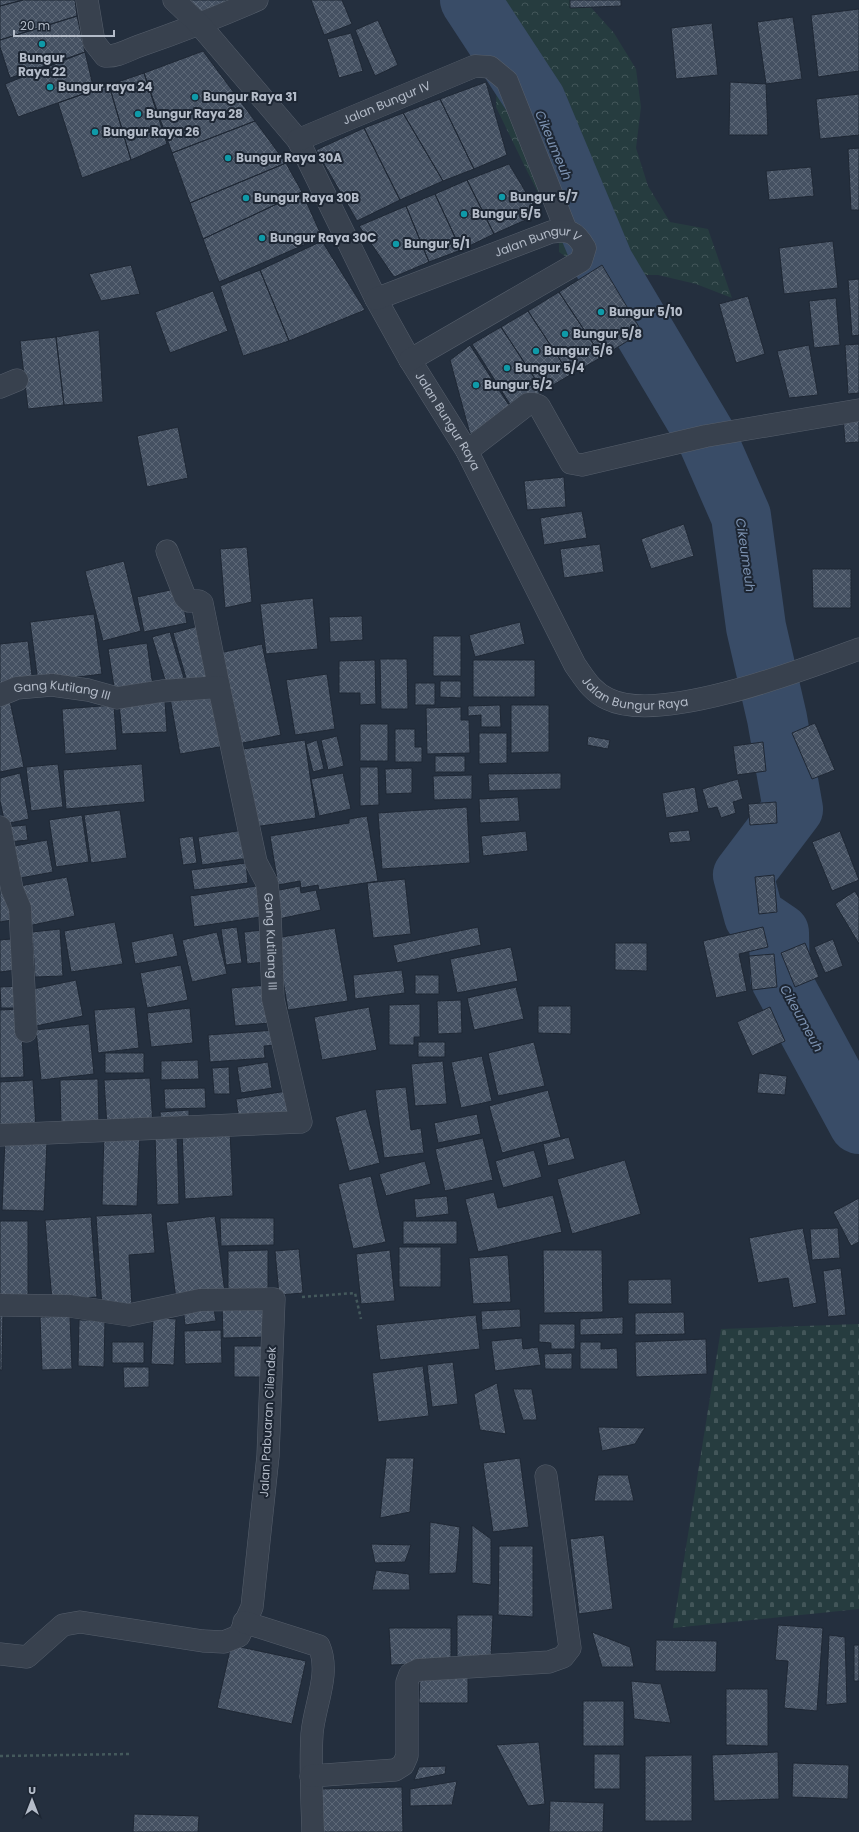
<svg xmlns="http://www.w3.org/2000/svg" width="859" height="1832" viewBox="0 0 859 1832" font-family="Poppins,sans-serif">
<defs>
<pattern id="forest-crowns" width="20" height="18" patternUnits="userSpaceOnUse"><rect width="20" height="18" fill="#263c3f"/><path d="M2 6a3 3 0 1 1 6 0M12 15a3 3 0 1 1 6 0" fill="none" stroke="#435659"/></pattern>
<pattern id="cemetery-stones" width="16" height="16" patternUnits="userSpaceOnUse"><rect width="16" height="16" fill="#263c3f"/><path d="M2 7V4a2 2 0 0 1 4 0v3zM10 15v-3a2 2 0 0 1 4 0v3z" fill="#435659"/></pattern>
<pattern id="building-cross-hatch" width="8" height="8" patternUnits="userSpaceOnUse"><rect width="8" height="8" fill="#455162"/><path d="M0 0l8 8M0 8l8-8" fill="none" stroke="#5d6877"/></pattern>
</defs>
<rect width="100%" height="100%" fill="#242f3e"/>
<path fill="url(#forest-crowns)" d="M454,0H584L586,2L614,33L636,69L641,107L636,148L648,186L670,222L708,229L732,298L696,284L658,275H621L588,272L559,252V234L526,169L496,107L497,71L494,33L468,9Z"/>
<path fill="url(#cemetery-stones)" d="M859,1324V1609L673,1628L721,1329Z"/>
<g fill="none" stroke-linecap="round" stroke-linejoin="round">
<path stroke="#394c67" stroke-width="60" d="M470,0L536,101L604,264L706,436L741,516L756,627L777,718L793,809L743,875L754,916L779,933L780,978L859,1124"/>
</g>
<path fill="url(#building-cross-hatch)" stroke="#1f2835" d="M0,0H23L0,6Z
M23,0H75L77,16L0,40V6Z
M188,0H228L229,2L200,13Z
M311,0H342L352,24L324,35Z
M570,0H621V6L570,8Z
M859,9V71L818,77L811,15Z
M77,16L85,52L10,78L0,47V40Z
M793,17L802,79L766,84L757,22Z
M378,20L398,65L375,76L355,30Z
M712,23L718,75L676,79L671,28Z
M351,33L363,71L339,78L327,39Z
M203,51L255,121L172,153L144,73Z
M85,52L94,90L18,117L5,84Z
M144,73L167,144L131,160L109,85Z
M486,82L507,155L474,169L440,99Z
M730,82L766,84L768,135H729Z
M109,85L131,160L82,178L58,103Z
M859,94V135L820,139L816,99Z
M440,99L474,169L443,181L403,113Z
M403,113L443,181L400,200L364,128Z
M255,121L286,163L190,203L172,153Z
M364,128L400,200L357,221L316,150Z
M859,148V210H851L848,149Z
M286,163L302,192L203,239L190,203Z
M509,164L539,214L494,234L467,180Z
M811,167L814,196L769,200L766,171Z
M467,180L494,234L461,250L435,194Z
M302,192L322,237L219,282L203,239Z
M435,194L461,250L429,262L406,206Z
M406,206L429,262L394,277L359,226Z
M322,241L365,310L289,341L260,270Z
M833,241L838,288L784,294L779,248Z
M131,265L140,294L101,301L89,274Z
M602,265L642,332L602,357L559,292Z
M260,270L289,341L243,356L220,286Z
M859,279V335L852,336L848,280Z
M213,291L228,331L170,353L155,312Z
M559,292L602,357L570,375L528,311Z
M748,296L765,354L736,363L719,304Z
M836,298L840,345L814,348L809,301Z
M528,311L570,375L543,391L501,327Z
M501,327L543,391L513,409L472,344Z
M99,330L103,402L64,405L56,337Z
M56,337L64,405L28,409L20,341Z
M859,344V393L848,394L845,345Z
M470,345L512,410L470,434L450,360Z
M809,345L818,395L789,398L777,351Z
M843,416H859V442L845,443Z
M178,427L188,478L147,487L137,436Z
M564,477L566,507L527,510L524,481Z
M582,511L587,538L544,545L540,518Z
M684,524L694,556L651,569L641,539Z
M600,544L604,572L564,578L560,549Z
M247,547L252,602L225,608L220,549Z
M124,561L141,631L103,641L85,571Z
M812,569H851V608H813Z
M180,588L187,623L144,632L137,597Z
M313,598L318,649L266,654L260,604Z
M94,614L102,674L38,682L30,622Z
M362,616L363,640L330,642L329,617Z
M520,622L525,644L475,657L469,635Z
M198,626L214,678L188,685L173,633Z
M170,632L184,678L166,683L152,637Z
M433,636H461V676H433Z
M28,641L33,684L0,688V644Z
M147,643L153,687L115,693L108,649Z
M262,644L281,735L238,744L219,653Z
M380,659H407L408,709H381Z
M375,660L376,704L360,705V693H339V661Z
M473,660H535V697H473Z
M327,674L335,729L295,735L286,680Z
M440,681H461V698L440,697Z
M415,683H435V705H415Z
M215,690L225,746L180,754L170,698Z
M10,701L24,767L0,772V703Z
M165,701L167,732L122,734L119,703Z
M114,705L117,750L65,754L62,709Z
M500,705L501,727H481V715L468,716V706Z
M511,705H549V752L511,753Z
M461,707V720H469L470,753L427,754L426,708Z
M815,723L835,770L812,779L792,733Z
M360,724H388V761H360Z
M395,729H415V747H422V762H395Z
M479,733H507V763L479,764Z
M337,736L344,766L328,770L321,740Z
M588,736L610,740L608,749L587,745Z
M305,740L316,818L254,827L243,749Z
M317,740L324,769L313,772L306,744Z
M763,742L766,771L737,775L733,746Z
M435,756H465V772H435Z
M58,764L63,807L31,811L26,767Z
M142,764L145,802L66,809L63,770Z
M360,767H378L379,805L360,806Z
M412,768V793L386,794L385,769Z
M20,773L29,819L5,824L0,801V778Z
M343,773L351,809L319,816L311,779Z
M561,773V789L489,791L488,774Z
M472,775V799L434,800L433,776Z
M738,779L743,799L733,802L736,813L721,818L717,807L708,809L702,789Z
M695,787L699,812L666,818L662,793Z
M518,797L520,821L480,823L479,799Z
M776,802L777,823L750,825L748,804Z
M467,807L470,863L382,869L378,813Z
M120,810L127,858L91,863L84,815Z
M82,815L89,862L56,867L49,820Z
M367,816L378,881L319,890L318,885L301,888L300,881L278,885L270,836L349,823V819Z
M26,825L28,840L7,842L5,827Z
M244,830L249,858L202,865L198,837Z
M689,830L691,841L670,843L668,832Z
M526,831L528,851L483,856L481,836Z
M840,831L859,880L832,891L812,842Z
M193,836L197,863L183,865L179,838Z
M47,840L53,872L15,879L9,847Z
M0,861L12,920L0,922Z
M246,863L248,883L194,890L191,870Z
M774,875L777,912L759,914L755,877Z
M67,877L75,916L28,926L20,886Z
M405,879L411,934L373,938L367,883Z
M263,885L267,916L194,927L190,896Z
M300,886L301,893L316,890L321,910L274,920L269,892Z
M855,891L859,898V944L835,904Z
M115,922L123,964L71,972L64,931Z
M237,927L242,963L226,965L221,929Z
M478,927L481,945L397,963L393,945Z
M763,927L768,947L739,954L747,991L716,998L703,941Z
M335,928L348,1001L288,1010L276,938Z
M60,929L63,976L35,977L32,932Z
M262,930L265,962L247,964L244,932Z
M217,932L227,974L192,982L182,940Z
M173,933L178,956L135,964L131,942Z
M11,939L16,970L0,972V940Z
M833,939L843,966L825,973L814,947Z
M615,943H647V971L615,970Z
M805,943L819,977L795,987L781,953Z
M511,947L518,981L457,993L450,959Z
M774,954L777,987L752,990L749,956Z
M181,965L188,1000L147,1008L140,973Z
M402,970L405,993L355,999L353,975Z
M415,975H439V994H415Z
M76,980L83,1016L36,1026L28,990Z
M266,985L270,1023L235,1026L231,988Z
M21,986L22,1008H1L0,987Z
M516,987L524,1019L474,1030L467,998Z
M461,1000L462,1033L438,1034L437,1001Z
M420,1004V1037H414V1045H389V1005Z
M538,1006H571V1034L538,1033Z
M135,1007L139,1048L98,1053L94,1010Z
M369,1007L377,1050L322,1060L314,1017Z
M770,1007L785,1041L752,1056L737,1022Z
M190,1008L193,1043L151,1047L147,1013Z
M21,1009L24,1077L0,1078V1010Z
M89,1024L94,1074L41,1080L36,1030Z
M275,1030L277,1045L264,1046L265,1058L210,1062L208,1035Z
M418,1042H445V1057H418Z
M534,1042L545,1086L498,1096L488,1053Z
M105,1053H144V1073H105Z
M482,1056L492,1101L461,1108L451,1062Z
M198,1060L199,1079L161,1080V1061Z
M443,1061L447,1104L415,1106L411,1064Z
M268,1062L272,1088L241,1093L237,1067Z
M229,1067L230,1094H214L212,1068Z
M759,1073L787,1076L785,1095L757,1093Z
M150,1078L153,1125L107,1127L104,1080Z
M98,1079L99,1125L61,1126L60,1080Z
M33,1080L36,1128L0,1130V1082Z
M406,1087L411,1130L421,1128L424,1153L384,1158L375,1090Z
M205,1088L206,1108L165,1109L164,1089Z
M548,1090L561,1137L502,1153L489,1106Z
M287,1091L290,1115L239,1122L236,1099Z
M366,1109L380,1163L349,1171L335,1117Z
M189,1110V1124L161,1126L160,1112Z
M477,1114L481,1134L438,1143L434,1123Z
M230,1131L233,1196L185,1199L182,1133Z
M104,1133L140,1134L137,1206L102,1205Z
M155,1134H177L179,1204L157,1205Z
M569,1137L575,1159L548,1166L543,1144Z
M483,1138L493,1180L445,1191L435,1149Z
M5,1139L47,1141L44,1211L2,1210Z
M534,1150L542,1177L503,1188L495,1161Z
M625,1160L641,1214L572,1234L557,1179Z
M425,1161L431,1184L386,1196L379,1174Z
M371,1176L386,1242L353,1249L338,1184Z
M494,1192L498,1208L553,1195L562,1232L478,1252L465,1199Z
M447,1196L449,1214L416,1218L414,1199Z
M859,1198V1242L851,1246L833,1212Z
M152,1213L155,1253L129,1255L132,1306L102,1308L96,1216Z
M215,1216L225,1293L176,1299L166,1222Z
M91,1217L97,1297L52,1300L45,1220Z
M220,1218H274V1245L221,1246Z
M0,1221H28V1299H0Z
M403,1221H457V1244H403Z
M803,1228L817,1303L793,1308L788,1278L758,1283L749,1238Z
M838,1228L840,1258L812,1260L810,1229Z
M399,1247H441V1287H399Z
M299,1249L303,1293L279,1295L275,1251Z
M268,1250V1290H228V1251Z
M390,1250L395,1301L361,1304L356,1254Z
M543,1250H602L603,1312L544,1313Z
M508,1255L511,1302L473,1304L469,1258Z
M841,1268L846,1315L828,1317L823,1271Z
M671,1279L672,1304H628V1280Z
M222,1302H270L271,1337L223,1338Z
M213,1303L216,1321L185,1325L183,1307Z
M520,1309L521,1327L482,1330L481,1311Z
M0,1311H3L2,1370H0Z
M684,1312L685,1334L635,1335V1313Z
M476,1315L480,1349L380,1360L376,1325Z
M70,1316L72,1369L42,1370L40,1317Z
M153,1317L176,1319L174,1365L151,1364Z
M623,1317V1334L580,1335V1319Z
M79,1320H105L104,1367L78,1366Z
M539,1324H575V1349H551V1343L539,1342Z
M221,1330L222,1363L185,1364L184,1331Z
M522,1338L523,1349L538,1347L541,1365L495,1371L491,1341Z
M706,1339L707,1374L636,1377L635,1342Z
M112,1342H144V1363H112Z
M580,1342H601V1349L617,1348L618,1369H580Z
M234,1346H269V1377H234Z
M572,1353V1369H545L544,1354Z
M453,1362L458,1404L432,1407L427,1365Z
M423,1366L429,1416L378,1422L372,1373Z
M123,1367H149V1387L124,1388Z
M497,1383L506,1434L480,1430L474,1394Z
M513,1389H532L537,1420H523Z
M598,1427L645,1428L635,1444L602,1451Z
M386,1458H414L410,1512L380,1518Z
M520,1458L529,1527L493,1532L483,1463Z
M598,1475H628L634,1501H594Z
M430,1522L460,1527L456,1573L429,1574Z
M472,1525L491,1539V1585L472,1583Z
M604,1535L613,1609L579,1614L570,1539Z
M371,1544L411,1545L405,1562L375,1563Z
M499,1546H533V1617L498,1615Z
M376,1570L409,1574L410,1590H372Z
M457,1615H493L491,1658L457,1659Z
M778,1625L823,1628L817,1711L784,1708L788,1661L775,1660Z
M389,1628H451V1663L391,1665Z
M592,1632L630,1647L634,1667H602Z
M829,1635L845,1637L847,1703L826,1705Z
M656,1640L717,1641L716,1672L655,1671Z
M231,1645L306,1661L292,1724L217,1708Z
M854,1645H859V1681H854Z
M420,1675H468V1703H419Z
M631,1681L661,1684L671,1723L634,1719Z
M726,1689H768V1746L726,1745Z
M583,1701H624V1746H583Z
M539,1742L545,1804L528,1806L496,1745Z
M778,1752L779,1799L714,1801L712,1755Z
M594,1754H620V1789H594Z
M692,1755V1821H645V1756Z
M793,1763L849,1765L848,1799L792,1797Z
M446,1766L445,1774L414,1780L419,1767Z
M457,1781L452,1805L410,1806V1789Z
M402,1787L403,1832H321L320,1789Z
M550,1801L604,1803L603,1832H549Z
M134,1814L199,1816L198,1832H133Z"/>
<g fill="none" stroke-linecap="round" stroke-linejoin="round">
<defs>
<g id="street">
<path d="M87,0L94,42L105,56C117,57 128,50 139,46C179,32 218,17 257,0"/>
<path id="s1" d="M174,0L200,25L298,140L376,299L410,360L467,451L575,665C585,679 592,692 608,699C660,725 805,669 859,649"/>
<path id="s2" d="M298,140L475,66L490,67L507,81L566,230"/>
<path id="s3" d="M376,299L551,232C570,230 575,231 585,248L581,261L410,360"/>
<path d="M0,387L17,380"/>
<path d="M467,451L528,404H534L539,406L571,463L582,465L706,436L859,410"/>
<path d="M167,551L185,597L189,601H199L202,603L219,687"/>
<path id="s4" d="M0,695L17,688L52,685L88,690L117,698L162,691L219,687L256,862L267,883L270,912L273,999L301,1122L0,1135"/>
<path d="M0,827L12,889L20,908L26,1031"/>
<path d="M0,1305L69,1306L129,1315L200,1300L274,1299L268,1456L252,1607L239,1636L224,1642L203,1641L80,1622L63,1625L27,1657L0,1654"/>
<path d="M244,1622L319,1646C331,1674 314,1706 312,1734C310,1766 312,1799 313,1832"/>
<path d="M311,1776L395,1770L403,1765L407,1756V1682L410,1674L418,1670L549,1662L563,1657L570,1648L546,1476"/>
</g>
</defs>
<use href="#street" stroke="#565f6c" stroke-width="23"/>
<path stroke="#44595c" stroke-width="2.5" stroke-dasharray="3 3" stroke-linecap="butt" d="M302,1297L355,1293L361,1319
M0,1756L129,1754"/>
<use href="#street" stroke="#38414e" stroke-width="22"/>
</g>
<g fill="#0f9aa8" stroke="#1d2633" stroke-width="1.5">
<circle cx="42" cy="44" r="4"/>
<circle cx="50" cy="87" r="4"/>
<circle cx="195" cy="97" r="4"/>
<circle cx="138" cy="114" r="4"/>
<circle cx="95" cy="132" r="4"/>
<circle cx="228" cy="158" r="4"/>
<circle cx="502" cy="197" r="4"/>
<circle cx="246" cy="198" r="4"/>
<circle cx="464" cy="214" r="4"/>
<circle cx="262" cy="238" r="4"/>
<circle cx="396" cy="244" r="4"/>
<circle cx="601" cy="312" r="4"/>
<circle cx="565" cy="334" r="4"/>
<circle cx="536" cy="351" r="4"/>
<circle cx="507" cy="368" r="4"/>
<circle cx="476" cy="385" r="4"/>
</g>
<g text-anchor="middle" stroke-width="4" stroke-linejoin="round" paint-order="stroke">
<g font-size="12" font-weight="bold" fill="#b4bcc9" stroke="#1d2633" text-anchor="start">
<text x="42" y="62" text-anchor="middle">Bungur<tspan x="42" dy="14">Raya 22</tspan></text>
<text x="58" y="91">Bungur raya 24</text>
<text x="203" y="101">Bungur Raya 31</text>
<text x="146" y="118">Bungur Raya 28</text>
<text x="103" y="136">Bungur Raya 26</text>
<text x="236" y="162">Bungur Raya 30A</text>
<text x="510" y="201">Bungur 5/7</text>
<text x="254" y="202">Bungur Raya 30B</text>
<text x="472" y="218">Bungur 5/5</text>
<text x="270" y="242">Bungur Raya 30C</text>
<text x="404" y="248">Bungur 5/1</text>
<text x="609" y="316">Bungur 5/10</text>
<text x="573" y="338">Bungur 5/8</text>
<text x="544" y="355">Bungur 5/6</text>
<text x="515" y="372">Bungur 5/4</text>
<text x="484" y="389">Bungur 5/2</text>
</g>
<g font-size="12" fill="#b4bcc9" stroke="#1d2633">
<text dy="4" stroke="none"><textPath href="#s2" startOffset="96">Jalan Bungur IV</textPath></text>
<text dy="4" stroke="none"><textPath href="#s3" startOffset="173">Jalan Bungur V</textPath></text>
<text dy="4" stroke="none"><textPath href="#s1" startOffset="506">Jalan Bungur Raya</textPath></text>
<text dy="4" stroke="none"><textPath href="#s1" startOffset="854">Jalan Bungur Raya</textPath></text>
<text dy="4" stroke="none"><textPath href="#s4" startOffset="64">Gang Kutilang III</textPath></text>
<text dy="4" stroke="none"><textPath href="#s4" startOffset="484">Gang Kutilang III</textPath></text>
<text transform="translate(268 1422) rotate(-87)" y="4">Jalan Pabuaran Cilendek</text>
</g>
<g font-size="13" font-style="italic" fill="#7c92b1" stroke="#1d2633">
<text transform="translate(554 145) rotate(67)" y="5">Cikeumeuh</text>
<text transform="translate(746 555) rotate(82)" y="5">Cikeumeuh</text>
<text transform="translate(802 1018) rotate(61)" y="5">Cikeumeuh</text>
</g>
</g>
<g transform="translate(32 1800)" stroke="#1d2633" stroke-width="3" paint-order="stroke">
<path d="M0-3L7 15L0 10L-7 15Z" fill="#b4bcc9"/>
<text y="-6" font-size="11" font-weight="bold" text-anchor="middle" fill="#b4bcc9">U</text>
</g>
<path d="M14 30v6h100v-6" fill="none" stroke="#b4bcc9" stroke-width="2"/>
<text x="20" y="30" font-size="12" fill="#b4bcc9" stroke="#1d2633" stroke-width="3" paint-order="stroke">20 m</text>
</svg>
